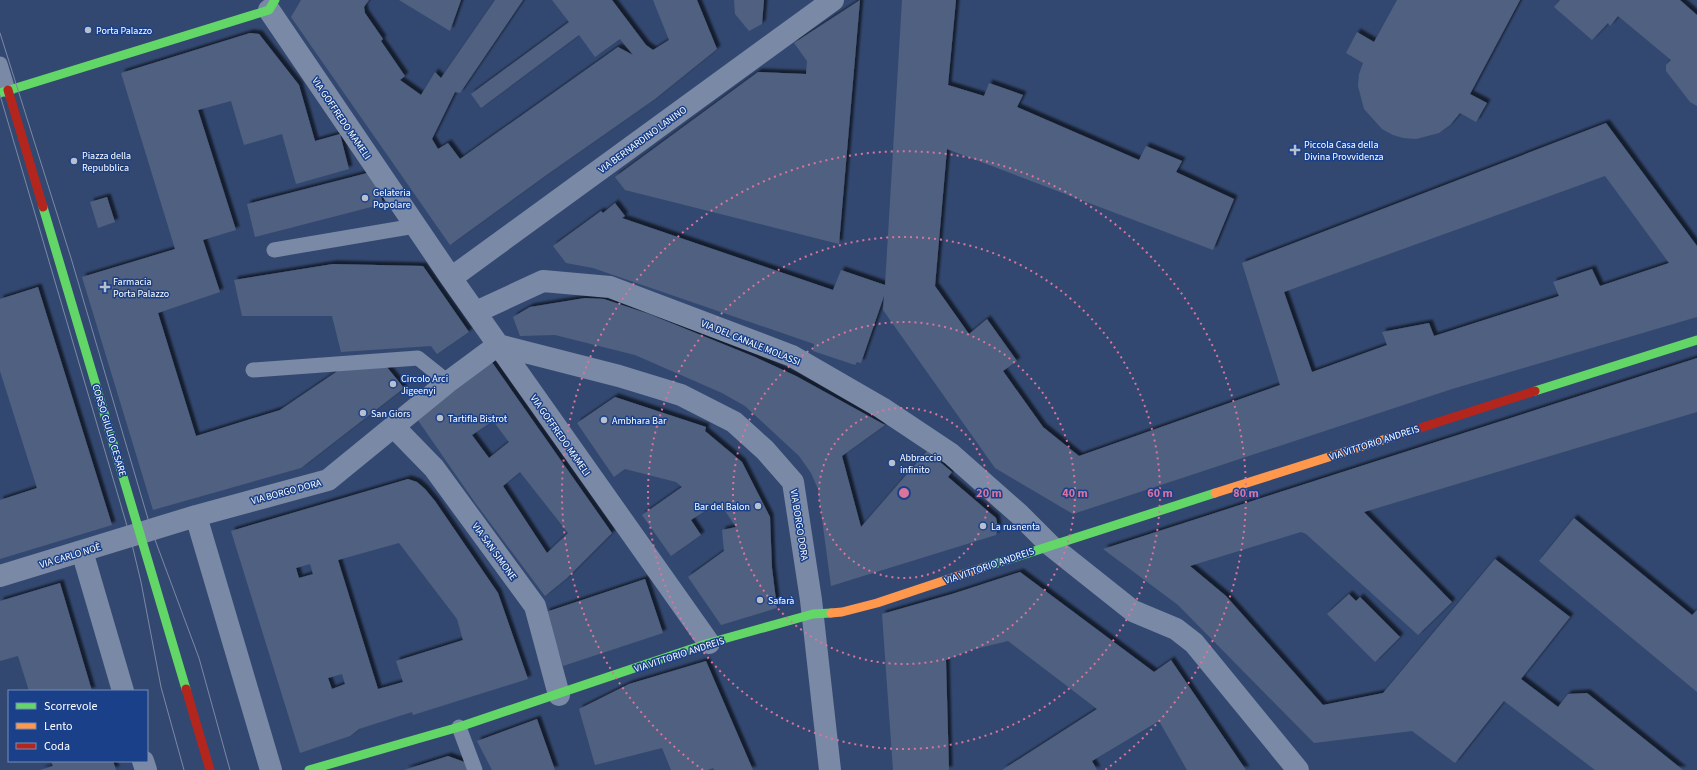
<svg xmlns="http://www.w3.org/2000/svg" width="1697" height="770" viewBox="0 0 1697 770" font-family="'Source Sans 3',sans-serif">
<defs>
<filter id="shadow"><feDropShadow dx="3.5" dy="-3.5" stdDeviation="1" flood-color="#0009"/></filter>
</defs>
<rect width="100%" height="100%" fill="#334870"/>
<path fill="#506080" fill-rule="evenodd" filter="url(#shadow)" d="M301,0H369L364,7L365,13L383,39L381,41L405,76L400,80L421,95L435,72L441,78L495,0H523L460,93L455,92L432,139L438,149L448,143L460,159L618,47L633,55L620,39L595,57L579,35L481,108L471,94L569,22L552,0H612L646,45L653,50L669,40L653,0H697L717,49L655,99L545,176L450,245L291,17Z
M399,0H461L450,31Z
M734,0H764L762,24L749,31L735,14Z
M860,0L839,244L625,190L615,177L758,72L806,74L807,61L794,43Z
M902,0H956L948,85L984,96L989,83L1023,95L1017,107L1139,160L1146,146L1182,161L1176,172L1234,199L1213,250L947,149L935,286L969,334L987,319L1017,361L1003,371L1043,427L1079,456L1280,385L1242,263L1606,123L1697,246V317L1452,389L1073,514L995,468L883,310L884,296L861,363L857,362L855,365L813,351L814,344L593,268L566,263L553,246L601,211L603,213L615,203L625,216L622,218L833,290L841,270L885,285ZM1605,176L1669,263L1600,286L1592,269L1553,282L1559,296L1434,336L1429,323L1382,332L1387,345L1312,372L1284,292Z
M1397,0H1520L1470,94L1487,103L1476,122L1460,113L1450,125L1439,133L1416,139L1403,138L1393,135L1382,129L1364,109L1358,86L1359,74L1363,63L1346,53L1357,32L1374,42Z
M1560,0H1680L1697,15V106L1690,102L1666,71V65L1671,60L1618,16L1610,26L1608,23L1592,40L1554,7Z
M250,33L259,34L299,85L315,141L340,134L349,169L296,184L282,134L244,145L231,101L198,110L236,230L203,240L220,292L158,313L196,436L280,410L342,368L386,366L404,388L301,468L153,510L82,277L175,249L121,73Z
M375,171L383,204L255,237L247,204Z
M107,197L115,222L98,228L90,202Z
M333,264L423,266L469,332L437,354L431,346L341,352L332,316H242L234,280Z
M38,287L112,525L0,559V500L37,488L0,371V299Z
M585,298L604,299L649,314L755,357L796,376L885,425L842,456L861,527L927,451L952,472L948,477L996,518L998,527L996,535L831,586L818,489L811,473L799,456L745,406L722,393L635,355L555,335L520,336L513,317L530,307Z
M489,358L612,533L567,578L545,596L476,504L415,416ZM493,421L509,442L489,458L472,435ZM520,472L568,533L547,553L503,486Z
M1697,358V412L1364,512L1452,602L1418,635L1306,534L1301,532L1190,566L1226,596L1323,705L1383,693L1495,559L1570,617L1521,679L1558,707L1568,694L1587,693L1683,770H1595L1504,701L1455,763L1412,731L1314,743L1178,605L1103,549Z
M615,397L706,427L705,431L742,462L770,517L772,568L777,608L721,625L688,577L724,551L722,530L736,527L719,502L691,520L701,535L671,556L642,515L682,487L676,482L625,469L614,477L577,423Z
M408,479L417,482L425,489L435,501L498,593L528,679L413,715L412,712L359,729L350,736L300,753L231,531ZM399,543L457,619L463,640L396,661L403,682L378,689L338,560ZM310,564L313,574L299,578L296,568ZM342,674L345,684L332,689L328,678Z
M1574,518L1692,615L1697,610V692L1539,561Z
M1020,572L1154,672L1171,660L1246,770H1187L1159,721L1092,761L1097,770H1002L1097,709L1008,641L971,650L946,660L949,770H893L882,614L952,594Z
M645,579L663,633L563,666L546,612Z
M60,583L92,691H29L18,656L0,661V601Z
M1349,594L1356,601L1360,597L1400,637L1375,662L1327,614Z
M706,661L753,770H714L713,768L708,770H671L662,748L595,765L579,709L629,684Z
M537,719L555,770H492L477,741Z
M448,756L467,763L469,770H404Z
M51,761H113L116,770H40L53,766Z"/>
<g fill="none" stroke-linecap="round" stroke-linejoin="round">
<path stroke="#7a89a5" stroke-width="15" d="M0,64L8,90
M274,250L415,226
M253,370L418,358L448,382
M459,727L475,770"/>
<path stroke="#7a89a5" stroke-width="22" d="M269,10L451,278L709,643
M451,278L833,0
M476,312L543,281L610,287L792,356L882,408L951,454L1019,514L1050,545L1133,611L1176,629L1194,643L1298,770
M394,427L434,468L535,606L559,695
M196,516L271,770
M82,551L123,691
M0,576L196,516L328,480L448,382L498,345L619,376L681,395L734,422L765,450L793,482L811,600L830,770
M143,761L146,770"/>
<path stroke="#63d668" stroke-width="9" d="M0,93L269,10L275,0
M43,207L186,689
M1535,391L1697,340
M985,567L1215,493
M309,770L459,727L709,643L813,614L831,613"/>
<path stroke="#ff974d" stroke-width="9" d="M1215,493L1392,437
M831,613L842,612L877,603L985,567"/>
<path stroke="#b3261e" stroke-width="9" d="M8,90L43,207
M1392,437L1535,391
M186,689L210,770"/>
<path stroke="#7b89a4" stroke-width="1" d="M0,33L71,258L151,529L199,658L230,770
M0,95L130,536L141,582L161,687L184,770"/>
</g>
<g fill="none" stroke="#da749d" stroke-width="2" stroke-dasharray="2 4">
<circle cx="904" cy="493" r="85"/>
<circle cx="904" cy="493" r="171"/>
<circle cx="904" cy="493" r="256"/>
<path d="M703 770A342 342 0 1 1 1105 770"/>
</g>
<g fill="#b8bfcd" stroke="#1a4089" stroke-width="1.5">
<circle cx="88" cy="30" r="4"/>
<path d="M1293 144h4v4h4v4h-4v4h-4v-4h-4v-4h4z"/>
<circle cx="74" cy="161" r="4"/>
<circle cx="365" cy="198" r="4"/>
<path d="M103 281h4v4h4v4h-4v4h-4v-4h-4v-4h4z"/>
<circle cx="393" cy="384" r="4"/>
<circle cx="363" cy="413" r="4"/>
<circle cx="440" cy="418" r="4"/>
<circle cx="604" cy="420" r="4"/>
<circle cx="892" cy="463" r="4"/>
<circle cx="758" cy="506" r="4"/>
<circle cx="983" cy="526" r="4"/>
<circle cx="760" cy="600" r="4"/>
</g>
<g text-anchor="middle" stroke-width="3" stroke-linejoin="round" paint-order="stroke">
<g font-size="10" fill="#fff" stroke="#1a4089" text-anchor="start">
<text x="96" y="34">Porta Palazzo</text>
<text x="1304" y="148">Piccola Casa della<tspan x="1304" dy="12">Divina Provvidenza</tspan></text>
<text x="82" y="159">Piazza della<tspan x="82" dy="12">Repubblica</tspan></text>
<text x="373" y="196">Gelateria<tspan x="373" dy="12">Popolare</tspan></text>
<text x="113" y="285">Farmacia<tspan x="113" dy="12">Porta Palazzo</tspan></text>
<text x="401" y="382">Circolo Arci<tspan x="401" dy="12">Jigeenyi</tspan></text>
<text x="371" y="417">San Giors</text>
<text x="448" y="422">Tartifla Bistrot</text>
<text x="612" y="424">Ambhara Bar</text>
<text x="900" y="461">Abbraccio<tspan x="900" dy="12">infinito</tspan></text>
<text x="750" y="510" text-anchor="end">Bar del Balon</text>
<text x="991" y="530">La rusnenta</text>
<text x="768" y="604">Safarà</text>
</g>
<g font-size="10" fill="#fff" stroke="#1a4089">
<text transform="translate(342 118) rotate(56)" y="4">VIA GOFFREDO MAMELI</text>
<text transform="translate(642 139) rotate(-36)" y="4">VIA BERNARDINO LANINO</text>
<text transform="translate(751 342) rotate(22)" y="4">VIA DEL CANALE MOLASSI</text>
<text transform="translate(110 430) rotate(73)" y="4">CORSO GIULIO CESARE</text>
<text transform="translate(561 435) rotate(55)" y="4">VIA GOFFREDO MAMELI</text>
<text transform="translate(1374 442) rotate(-18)" y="4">VIA VITTORIO ANDREIS</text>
<text transform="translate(286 491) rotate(-15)" y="4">VIA BORGO DORA</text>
<text transform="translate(800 525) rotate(81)" y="4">VIA BORGO DORA</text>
<text transform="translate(495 551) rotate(54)" y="4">VIA SAN SIMONE</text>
<text transform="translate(70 555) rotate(-17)" y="4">VIA CARLO NOÈ</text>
<text transform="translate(989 565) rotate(-19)" y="4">VIA VITTORIO ANDREIS</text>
<text transform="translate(679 654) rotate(-18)" y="4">VIA VITTORIO ANDREIS</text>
</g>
</g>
<circle cx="904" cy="493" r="6" fill="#da749d" stroke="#1a4089" stroke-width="2"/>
<g font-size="12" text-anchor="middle" font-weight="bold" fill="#da749d" stroke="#1a4089" stroke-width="3" stroke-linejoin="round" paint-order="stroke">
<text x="989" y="497">20 m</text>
<text x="1075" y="497">40 m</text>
<text x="1160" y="497">60 m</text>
<text x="1246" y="497">80 m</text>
</g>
<rect x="8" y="690" width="140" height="72" fill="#1a4089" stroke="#768cb8"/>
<rect x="16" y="703" width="20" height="6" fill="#63d668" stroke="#768cb8"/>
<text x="44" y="710" font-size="12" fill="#ffffff">Scorrevole</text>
<rect x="16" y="723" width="20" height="6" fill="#ff974d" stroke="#768cb8"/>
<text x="44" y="730" font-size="12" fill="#ffffff">Lento</text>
<rect x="16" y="743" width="20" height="6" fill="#b3261e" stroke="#768cb8"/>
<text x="44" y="750" font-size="12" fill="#ffffff">Coda</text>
</svg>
